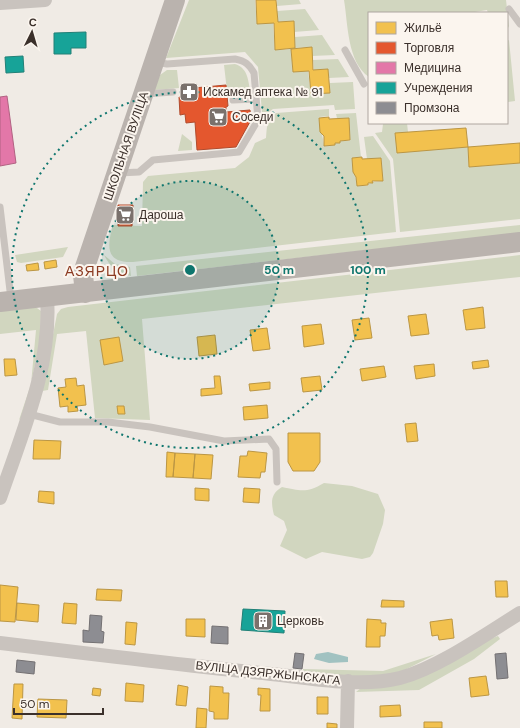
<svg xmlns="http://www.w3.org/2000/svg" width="520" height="728" viewBox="0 0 520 728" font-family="'DM Sans',sans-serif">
<rect width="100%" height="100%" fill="#f0ebe5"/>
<path fill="#d1d6bf" d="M189,0H255L257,24L273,23L275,50L291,49L293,72L308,71L311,94L330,93V83L353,82L355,109L335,110L334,105L273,109L266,114L263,123L258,67L245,52L166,58Z
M277,0H299L301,4L277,6Z
M344,0H506L509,26L507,30V13H488L487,10L469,13H369V77C347,62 348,23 344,0Z
M305,9L319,30L294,32V21L278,22L277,11Z
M322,35L335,55L312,56V47L295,48V37Z
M509,40L515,101L507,102V41Z
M338,59L349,77L329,78L328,69L314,70L313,60Z
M235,64C247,68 248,78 250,90L227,91L224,65Z
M167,70H177L179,88L154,90L160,75Z
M329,109V116L319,117C320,130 323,135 324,146L335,145V143H340V141H350L349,118H337L336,114L356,113L361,157L352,158C353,170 356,175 357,186H368V184L372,183L373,182L383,181L381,158L367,159L364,137L373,136L390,161L396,232L133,262C105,263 107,246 113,225L142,226L143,182L148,176L235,168L249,157L255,143L266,138C267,128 266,120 276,113Z
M407,123L408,132L468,147L469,167L520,163V219L400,232L393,159L375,133L382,132L383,124Z
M182,134L192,142V150L178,151Z
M520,225V233L137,276L136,266Z
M68,247L63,257L21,263L17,262L15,255Z
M104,255L115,264L130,267L131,276C118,273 110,267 104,255Z
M520,255V277L142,319L150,420L95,418L86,331L57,334L48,390L42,391L57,314L61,309L68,307Z
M32,307L37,308L41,311L40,342L24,415L19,420L31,384L36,330L0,334V311Z
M324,483L352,486L378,494L385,510L383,524L373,553L370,557L362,559L322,552L306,559L280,546L287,530L284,521L274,515C271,503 270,494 282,487C301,491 307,493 324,483Z
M498,636L500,639L474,659L419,690L356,692L361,688Z
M436,654L401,672L370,678L303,673V669L383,671Z"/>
<path fill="#a1c2c1" d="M328,652L348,657V662L329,663L314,659L316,654Z"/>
<path fill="#f2c14e" stroke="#bb9644" d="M256,0H276L278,22L294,21L295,48L275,50L274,23L257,24Z
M312,47L313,70L328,69L330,93L311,94L309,71L293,72L291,49Z
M329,117V119L349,118L350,140L340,141V143H335V145L324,146V136L320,132L319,118Z
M466,128L468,147L397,153L395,133Z
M520,143V163L469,167L468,147Z
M362,157V159L381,158L383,181H372L373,183H368V185L357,186L356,177L353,172L352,158Z
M56,260L57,267L45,269L44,262Z
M38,263L39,270L27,271L26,265Z
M483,307L485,328L466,330L463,310Z
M426,314L429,334L411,336L408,316Z
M369,318L372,338L355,340L352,320Z
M321,324L324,344L304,347L302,326Z
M267,328L270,349L253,351L250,330Z
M215,335L217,354L199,356L197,337Z
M119,337L123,361L104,365L100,340Z
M4,359H15L17,375L5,376Z
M488,360L489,367L473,369L472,362Z
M434,364L435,376L416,379L414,366Z
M384,366L386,377L362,381L360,369Z
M214,376H220L222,394L201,396V389L215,388Z
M320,376L322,390L303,392L301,378Z
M76,378L77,386L84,385L86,405L77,406L78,411L68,412V406L60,407L58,388L66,387L65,379Z
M270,382V389L250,391L249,384Z
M267,405L268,418L244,420L243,407Z
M117,406H124L125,414H118Z
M416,423L418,441L407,442L405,424Z
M288,433H320V462L314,471H293L288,462Z
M34,440L61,441L60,459H33Z
M248,451L267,453L265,472H261L260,478L238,477L240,456H247Z
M167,452L175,453L173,477H166Z
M175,453L195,454L193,478L173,477Z
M195,454L213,455L211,479L193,478Z
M195,488L209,489V501L195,500Z
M244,488L260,489L259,503L243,502Z
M39,491L54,492V504L38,502Z
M495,581H507L508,597H496Z
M0,585L18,587L15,622L0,621Z
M97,589L122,590L121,601L96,600Z
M382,600L404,601V607H381Z
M17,603L39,605L38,622L16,620Z
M64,603L77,604L76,624L62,623Z
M186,619H205V637L186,636Z
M367,619L381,620V623H386L385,636H380V647H366Z
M452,619L454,638L439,640L438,635L432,636L430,622Z
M126,622L137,623L135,645L125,644Z
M486,676L489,695L471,697L469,678Z
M126,683L144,685L143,702L125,701Z
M14,684H23L22,719L12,718Z
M178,685L188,687L186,706L176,705Z
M210,686L223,687V693H229L228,719H214V712L209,711Z
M93,688L101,689L100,696L92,695Z
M258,688L270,689V711H260L261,695H258Z
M317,697H328V714H317Z
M38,699L67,700L66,718L37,717Z
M400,705L401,716L380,717V706Z
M197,708L207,709L206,728H196Z
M424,722H442V728H424Z
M327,723L337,724V728H327Z"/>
<path fill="#e4572e" stroke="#b14b2d" d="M226,85L228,106L226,107V112L250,110L251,120L236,147L197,150L195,122L186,123L185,114L180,115L179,97H184L183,89Z
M118,205H133L132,226H118Z"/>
<path fill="#e377a8" stroke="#b16282" d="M7,96L16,163L0,166V97Z"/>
<path fill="#17a398" stroke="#228077" d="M86,32V48H71V54H54V33Z
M23,56L24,72L6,73L5,57Z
M243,609L285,611L284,633L241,630Z"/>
<path fill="#8d8d92" stroke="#747173" d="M90,615L102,616L101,631L104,632L103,643L83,642V630L89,631Z
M212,626L228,627V644L211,643Z
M295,653L304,654L302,669L293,668Z
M506,653L508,678L497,679L495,654Z
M17,660L35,662L34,674L16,672Z"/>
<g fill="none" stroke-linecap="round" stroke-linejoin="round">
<path stroke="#c9c3be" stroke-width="7" d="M509,9L520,24
M345,50L364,84
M145,94L173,92
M233,100L256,99
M119,173L139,172L153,160L239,152L258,120L254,73C249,64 245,61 235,59L167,64L155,62
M0,207L11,299
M29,414L60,422H108L150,427L224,441L269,439L276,449L277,482"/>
<path stroke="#c9c3be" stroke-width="14" d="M0,3L45,0
M0,498C22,433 52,366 47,297
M0,643C90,654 180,665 271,674C313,678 359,688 400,678C438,668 486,634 520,613
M347,728L348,681"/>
<path stroke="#bab3ae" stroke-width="20" d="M85,293L83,275L85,267L175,0
M0,302L520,242"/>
</g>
<circle cx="190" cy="270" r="89" fill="#0f766e" fill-opacity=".12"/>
<g fill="none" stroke="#0f766e" stroke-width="2" stroke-dasharray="2 4">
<circle cx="190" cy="270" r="89"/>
<circle cx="190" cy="270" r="178"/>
</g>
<defs>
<symbol id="pharmacy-square" viewBox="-11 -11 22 22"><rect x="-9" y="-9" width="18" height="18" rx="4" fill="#7a716c" stroke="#fbf5ee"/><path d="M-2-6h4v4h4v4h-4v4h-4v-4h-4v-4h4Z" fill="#fff"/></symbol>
<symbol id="supermarket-square" viewBox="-11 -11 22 22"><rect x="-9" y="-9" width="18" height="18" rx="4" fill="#7a716c" stroke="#fbf5ee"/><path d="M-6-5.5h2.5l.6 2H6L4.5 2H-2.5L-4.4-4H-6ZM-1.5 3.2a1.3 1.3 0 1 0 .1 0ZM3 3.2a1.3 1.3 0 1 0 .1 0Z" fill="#fff"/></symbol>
<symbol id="building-square" viewBox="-11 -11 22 22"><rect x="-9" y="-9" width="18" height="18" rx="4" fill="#7a716c" stroke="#fbf5ee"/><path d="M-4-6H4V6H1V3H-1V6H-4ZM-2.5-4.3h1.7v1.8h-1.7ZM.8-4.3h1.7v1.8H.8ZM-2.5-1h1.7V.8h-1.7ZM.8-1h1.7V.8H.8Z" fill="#fff"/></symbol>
</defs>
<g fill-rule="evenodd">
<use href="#pharmacy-square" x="178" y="81" width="22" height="22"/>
<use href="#supermarket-square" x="207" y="106" width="22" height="22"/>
<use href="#supermarket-square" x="114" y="204" width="22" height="22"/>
<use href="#building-square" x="252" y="610" width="22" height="22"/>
</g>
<g text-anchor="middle" stroke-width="4" stroke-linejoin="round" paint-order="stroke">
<g font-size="12" fill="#3b302b" stroke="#fbf5ee" text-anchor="start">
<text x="203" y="96">Искамед аптека № 91</text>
<text x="232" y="121">Соседи</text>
<text x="139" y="219">Дароша</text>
<text x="277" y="625">Церковь</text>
</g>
<g font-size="12" fill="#3b302b" stroke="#fbf5ee">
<text transform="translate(126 146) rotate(-71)" y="4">ШКОЛЬНАЯ ВУЛІЦА</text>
<text transform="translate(268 673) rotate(6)" y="4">ВУЛІЦА ДЗЯРЖЫНСКАГА</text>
</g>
<g font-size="14" letter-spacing="1" fill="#8c3b22" stroke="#fbf5ee">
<text x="97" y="276">АЗЯРЦО</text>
</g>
</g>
<circle cx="190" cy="270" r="6" fill="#0f766e" stroke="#fbf5ee" stroke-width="2"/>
<g font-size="12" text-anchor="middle" font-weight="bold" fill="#0f766e" stroke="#fbf5ee" stroke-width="4" stroke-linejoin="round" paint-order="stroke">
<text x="279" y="274">50 m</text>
<text x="368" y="274">100 m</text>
</g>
<rect x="368" y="12" width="140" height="112" fill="#fbf5ee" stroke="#aea6a0"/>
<rect x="376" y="22" width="20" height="12" fill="#f2c14e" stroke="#aea6a0"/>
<text x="404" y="32" font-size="12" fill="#3b302b">Жильё</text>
<rect x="376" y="42" width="20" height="12" fill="#e4572e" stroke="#aea6a0"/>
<text x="404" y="52" font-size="12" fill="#3b302b">Торговля</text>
<rect x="376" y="62" width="20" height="12" fill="#e377a8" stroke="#aea6a0"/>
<text x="404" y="72" font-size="12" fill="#3b302b">Медицина</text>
<rect x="376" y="82" width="20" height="12" fill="#17a398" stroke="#aea6a0"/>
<text x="404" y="92" font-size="12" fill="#3b302b">Учреждения</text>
<rect x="376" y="102" width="20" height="12" fill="#8d8d92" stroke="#aea6a0"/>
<text x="404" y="112" font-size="12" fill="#3b302b">Промзона</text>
<g transform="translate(32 32) rotate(5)" stroke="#fbf5ee" stroke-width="3" paint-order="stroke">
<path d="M0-3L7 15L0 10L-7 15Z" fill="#3b302b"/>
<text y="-6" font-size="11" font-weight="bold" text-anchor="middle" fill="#3b302b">С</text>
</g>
<path d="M14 708v6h89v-6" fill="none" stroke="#3b302b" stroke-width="2"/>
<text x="20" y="708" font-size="12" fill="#3b302b" stroke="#fbf5ee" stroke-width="3" paint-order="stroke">50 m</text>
</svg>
